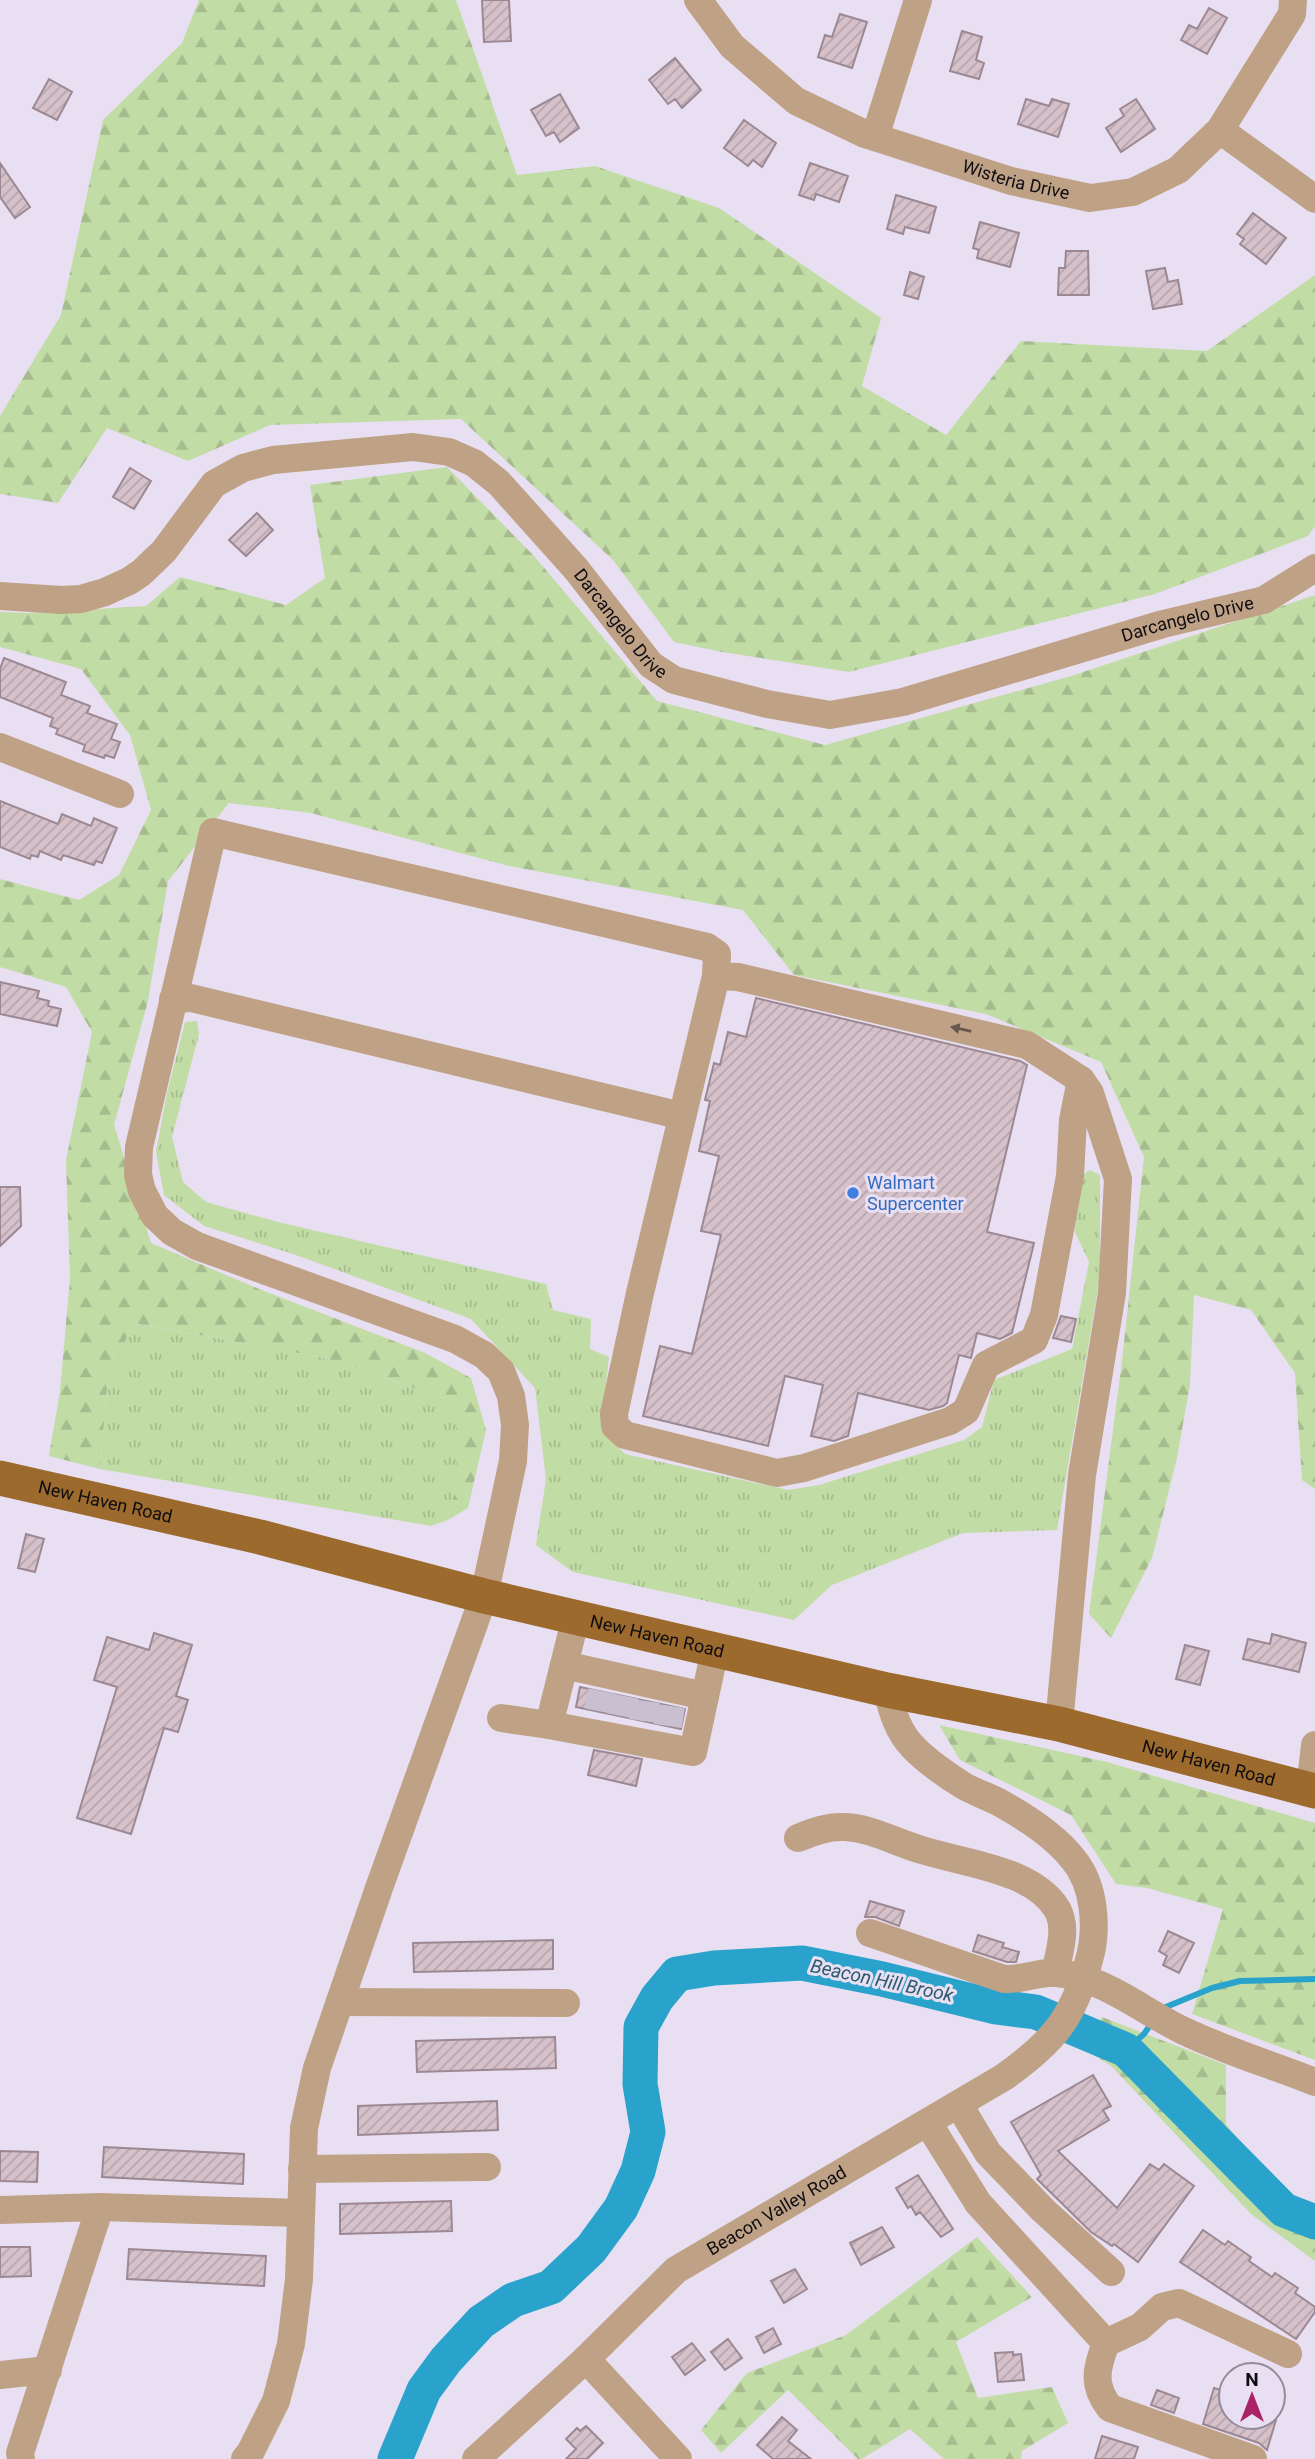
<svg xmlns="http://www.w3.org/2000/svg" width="1315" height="2459" viewBox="0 0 1315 2459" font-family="Roboto,sans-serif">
<defs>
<pattern id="grass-tufts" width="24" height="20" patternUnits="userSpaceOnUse" patternTransform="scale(1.75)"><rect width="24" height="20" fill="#c2dca6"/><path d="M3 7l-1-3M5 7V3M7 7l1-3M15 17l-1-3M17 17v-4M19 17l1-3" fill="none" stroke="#a6bc8e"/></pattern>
<pattern id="forest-firs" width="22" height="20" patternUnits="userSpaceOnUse" patternTransform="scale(1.75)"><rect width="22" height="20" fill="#c2dca6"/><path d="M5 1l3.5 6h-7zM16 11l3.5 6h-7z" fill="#a6bc8e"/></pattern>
<pattern id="building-hatch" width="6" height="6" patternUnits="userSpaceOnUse" patternTransform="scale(1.75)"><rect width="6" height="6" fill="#d6c1cb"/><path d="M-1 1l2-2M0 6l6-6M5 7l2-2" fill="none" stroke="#b6a5ad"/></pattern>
</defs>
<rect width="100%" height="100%" fill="#e9dff3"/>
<path fill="url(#grass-tufts)" d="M197,1021L199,1034L172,1137L183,1182L206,1202L278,1222L546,1284L553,1310L591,1319L590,1349L609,1357L601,1428L625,1454L788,1490L819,1485L964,1440L982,1427L994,1380L1072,1349L1089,1262L1075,1232L1070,1210L1077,1179L1090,1170L1100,1175V1277L1057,1530L963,1533L832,1585L794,1620L573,1572L536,1545L546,1479L535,1388L471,1319L293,1254L204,1226L164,1195L156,1152L167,1093L185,1022Z
M131,1323L321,1357L456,1402V1485L448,1520L431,1526L100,1469L107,1388Z"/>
<path fill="url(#forest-firs)" d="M199,0H456L517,175L595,166L719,208L881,318L862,386L946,435L1021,341L1207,351L1315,275V526L1308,536L1155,594L849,672L722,652L674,642L613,560L461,419L270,425L188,461L107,428L58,503L0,494V416L61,315L103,120L182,43Z
M447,467L534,556L657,701L825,745L1071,676L1315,595V1489L1302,1480L1295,1373L1251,1310L1194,1295L1190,1384L1177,1458L1152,1558L1111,1638L1089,1614L1122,1361L1144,1157L1101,1062L986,1014L794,975L743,910L509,866L311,813L229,803L168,881L148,1001L114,1125L151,1243L259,1289L425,1353L471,1378L486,1430L468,1508L448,1520L456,1485V1402L321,1357L132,1323L107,1388L100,1469L49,1456L60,1391L70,1279L66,1160L92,1032L66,987L0,967V879L79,900L119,875L151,810L130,735L81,669L0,647V612L28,613L146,606L180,577L286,605L325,578L310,485Z
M939,1725L1107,1762L1315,1823V2060L1192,2014L1223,1909L1147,1888L1116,1884L1071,1815L960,1760Z
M1102,2017L1226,2065V2124L1293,2204L1315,2206V2261L1251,2214L1111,2066L1081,2047Z
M977,2237L1032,2297L956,2342L978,2398L1052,2387L1068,2423L1022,2451L1021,2459H944L910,2429L862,2459H858L788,2390L721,2453L701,2430L747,2373L846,2335Z"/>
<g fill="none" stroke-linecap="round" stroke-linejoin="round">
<path stroke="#2aa3cc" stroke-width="6" d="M1161,2009L1212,1988L1240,1981L1315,1979
M1126,2050L1144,2034L1153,2021"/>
<path stroke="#2aa3cc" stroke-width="35" d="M395,2459L424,2390L446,2360L481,2322L513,2300L551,2287L591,2249L621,2208L638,2171L648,2132L640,2084L641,2027L657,1998L677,1974L714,1968L802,1963L882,1979L996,2007L1036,2012L1126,2050L1284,2210L1315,2222"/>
</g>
<path fill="url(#building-hatch)" stroke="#9c8892" stroke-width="2" d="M482,0H509L511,41L484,42Z
M1209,8L1227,18L1207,54L1181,40L1189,25L1197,29Z
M840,14L867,22L852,68L818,57L825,35L832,37Z
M962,31L982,37L976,60L984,63L979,79L950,71Z
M675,58L701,90L682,108L675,99L668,104L649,80Z
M49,79L72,92L57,120L33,108Z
M560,94L579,128L560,142L554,132L546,136L531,110Z
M1026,99L1049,106L1052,99L1069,104L1058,137L1018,124Z
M1136,99L1155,129L1121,152L1106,128L1124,116L1120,109Z
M744,120L776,143L762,167L753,160L748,166L724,148Z
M0,163L30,207L15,218L0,197Z
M810,163L848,176L839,202L816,194L814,200L799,195Z
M896,195L936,207L929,233L905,227L903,234L887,229Z
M1253,213L1286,238L1266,264L1240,244L1244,239L1237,234Z
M980,222L1019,233L1010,267L977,258L979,250L973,248Z
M1066,251H1088L1089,295H1058L1059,268H1065Z
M1165,268L1168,282L1178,280L1182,304L1153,309L1146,271Z
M910,272L924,277L918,299L904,295Z
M130,468L151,481L134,509L113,497Z
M257,513L273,530L246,556L229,540Z
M4,658L66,682L61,695L90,706L87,713L117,724L111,739L120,742L114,758L105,755L104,758L83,751L85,745L56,734L58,729L50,726L53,718L0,697V669Z
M0,801L58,824L62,814L91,826L94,818L117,828L102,863L96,861L94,865L63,855L61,860L40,851L38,857L31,855L30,859L0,847Z
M0,982L39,991L37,998L49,1001L48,1006L61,1009L57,1026L0,1014Z
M756,998L1020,1061L1027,1065L987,1232L1034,1243L1012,1333L1000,1339L977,1333L971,1358L959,1355L947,1403L943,1406L929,1410L858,1393L848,1436L834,1441L811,1436L823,1385L785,1376L768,1446L643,1416L660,1346L692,1354L721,1235L701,1231L719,1156L699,1151L710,1101L705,1100L714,1063L720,1065L728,1032L746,1037Z
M0,1187H20L21,1226L0,1246Z
M1061,1316L1076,1319L1071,1342L1053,1338Z
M26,1534L44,1539L35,1572L18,1568Z
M154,1633L192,1645L176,1696L188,1700L178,1732L164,1728L131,1834L77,1818L117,1687L94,1680L107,1637L149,1650Z
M1272,1634L1306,1643L1299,1672L1243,1659L1248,1639L1270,1644Z
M1185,1645L1209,1651L1200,1685L1176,1679Z
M580,1687L685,1709L681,1729L576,1707Z
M594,1750L642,1759L636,1786L588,1775Z
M870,1901L904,1911L899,1926L875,1917H865Z
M1168,1931L1194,1943L1179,1973L1163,1965L1167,1956L1159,1951Z
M978,1935L1004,1943L1002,1947L1019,1952L1016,1962H1007L973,1951Z
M553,1940V1969L414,1972L413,1943Z
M555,2037L556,2068L417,2072L416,2041Z
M1093,2075L1111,2106L1103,2110L1109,2120L1058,2151L1117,2208L1150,2164L1159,2170L1164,2164L1194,2186L1138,2262L1114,2244L1112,2246L1091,2232L1037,2179L1041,2175L1011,2122Z
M497,2101L498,2130L358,2135V2106Z
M104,2147L244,2154L243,2184L102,2177Z
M0,2151L38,2152L37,2182L0,2181Z
M918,2175L953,2229L941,2237L920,2212L916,2215L911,2206L908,2208L896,2188Z
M451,2201L452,2231L340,2234V2204Z
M882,2227L894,2247L861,2265L850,2243Z
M1203,2230L1225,2245L1228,2241L1251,2257L1249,2261L1272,2277L1275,2273L1298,2288L1295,2293L1315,2307V2312L1296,2339L1180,2262Z
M0,2247H30L31,2276L0,2277Z
M129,2249L266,2256L264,2286L127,2279Z
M795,2269L807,2289L784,2303L771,2281Z
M773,2328L781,2344L764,2353L756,2337Z
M728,2339L742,2358L725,2370L711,2352Z
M692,2343L705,2360L685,2375L672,2357Z
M1013,2352V2355L1021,2354L1024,2380L998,2382L995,2353Z
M1214,2388L1231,2393V2417H1265L1276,2420L1267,2450L1259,2443L1203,2424Z
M1157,2390L1179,2398L1174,2413L1151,2405Z
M782,2417L797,2430L788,2441L811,2459H773L757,2445Z
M586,2426L603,2443L587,2459H566L576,2449L566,2439L577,2428L580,2431Z
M1102,2436L1138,2447L1134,2459H1095Z"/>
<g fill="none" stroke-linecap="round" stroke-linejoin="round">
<path stroke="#c8bfd1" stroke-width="28" stroke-dasharray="28 14" stroke-linecap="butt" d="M598,1711L602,1691
M621,1716L625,1696
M643,1721L646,1701
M668,1726L671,1706"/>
<g stroke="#bfa285" stroke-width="28">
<path id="s1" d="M698,0L732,46L796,101L865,134L1011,181L1090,198L1133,192L1178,170L1220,130L1292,14L1293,0"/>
<path d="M1220,130L1315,199"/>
<path d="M875,137L918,0"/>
<path id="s2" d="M0,596L61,600L81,599L105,592L129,581L141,573L164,551L214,484L243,468L273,460L413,447L449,452L474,463L499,483L576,569L651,665L674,680L767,704L830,715L903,702L1163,624L1264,600L1315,568"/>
<path d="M0,747L120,794"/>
<path d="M716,976L738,977L1027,1045L1081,1080L1090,1093L1118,1179L1112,1293L1082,1475L1059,1724"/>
<path d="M173,999L191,998L682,1116"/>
<path d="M576,1617L549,1725L693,1752L715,1650"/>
<path d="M564,1665L705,1696"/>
<path d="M501,1718L549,1725"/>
<path d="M1310,1789L1315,1745"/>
<path d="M798,1838C813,1832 828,1826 845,1827C871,1828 897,1843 922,1850C962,1863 1033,1869 1057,1909C1068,1928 1059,1953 1055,1973"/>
<path d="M870,1933L1004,1979C1024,1980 1041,1971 1057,1973C1105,1978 1142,2011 1184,2031C1226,2051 1272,2065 1315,2082"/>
<path d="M340,2002L566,2003"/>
<path d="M959,2105L988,2153L1043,2210L1111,2272"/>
<path d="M928,2123L978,2203L1106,2343L1140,2327L1162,2307L1179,2303L1288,2354"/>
<path d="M302,2169L487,2167"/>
<path d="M0,2210L100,2207L300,2213"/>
<path d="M1106,2343C1096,2369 1092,2385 1110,2408L1253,2459"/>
<path d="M586,2359L678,2459"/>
<path d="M0,2375L48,2370"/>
<path d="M21,2459L20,2453L100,2207"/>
<path d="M245,2459L250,2453L276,2401L291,2344L299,2279L304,2128L317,2068L379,1888L484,1596L513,1461L515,1425L511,1396L501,1371L484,1355L455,1339L197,1246L172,1232L155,1216L142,1191L138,1175L139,1147L213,832L707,947L717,954L716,976L640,1293L614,1414L615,1426L625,1435L777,1473L804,1468L950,1421L966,1411L986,1365L1034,1340L1044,1315L1070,1176L1073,1120L1081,1080"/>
<path id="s3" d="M476,2459L586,2359L676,2270L1004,2077C1053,2042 1073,2019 1089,1960C1098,1929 1095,1885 1073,1859C1055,1836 1027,1818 1002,1804C990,1797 976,1793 964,1786C949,1777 925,1760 913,1747C898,1732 892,1711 887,1690"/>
</g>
<path stroke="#9c6a2d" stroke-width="35" id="s4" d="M0,1478L260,1537L484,1596L887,1690L1059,1724L1315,1791"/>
</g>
<defs><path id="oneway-solid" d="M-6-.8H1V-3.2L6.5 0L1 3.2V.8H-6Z" transform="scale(1.75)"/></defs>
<use fill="#67574c" href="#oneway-solid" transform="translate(961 1029) rotate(-167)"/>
<circle fill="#3f7fe0" stroke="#e9dff3" stroke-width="2.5" cx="853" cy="1193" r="7"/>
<g text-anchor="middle" stroke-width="6" stroke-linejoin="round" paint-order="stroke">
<g font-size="18" fill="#0f0c12" stroke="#e9dff3">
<text dy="6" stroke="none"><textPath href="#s1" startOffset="376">Wisteria Drive</textPath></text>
<text dy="6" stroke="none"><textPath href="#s2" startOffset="1358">Darcangelo Drive</textPath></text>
<text dy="6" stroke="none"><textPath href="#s2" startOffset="749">Darcangelo Drive</textPath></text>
<text dy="6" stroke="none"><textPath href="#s4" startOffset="108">New Haven Road</textPath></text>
<text dy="6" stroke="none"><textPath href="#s4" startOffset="676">New Haven Road</textPath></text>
<text dy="6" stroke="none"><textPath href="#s4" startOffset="1242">New Haven Road</textPath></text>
<text dy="6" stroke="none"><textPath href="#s3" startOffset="392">Beacon Valley Road</textPath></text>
</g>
<g font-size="18" fill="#366cbe" stroke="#e9dff3" text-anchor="start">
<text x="867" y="1189">Walmart<tspan x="867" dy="21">Supercenter</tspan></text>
</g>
<g font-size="19" font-style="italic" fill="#2d5b6e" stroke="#e9dff3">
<text transform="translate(882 1980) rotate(12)" y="7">Beacon Hill Brook</text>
</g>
</g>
<g transform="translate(1252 2396)"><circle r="33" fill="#e9dff3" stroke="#928b99" stroke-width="2"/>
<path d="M0-5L12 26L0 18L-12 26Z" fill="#ab2266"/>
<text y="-10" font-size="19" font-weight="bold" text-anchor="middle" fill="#0f0c12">N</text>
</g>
</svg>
